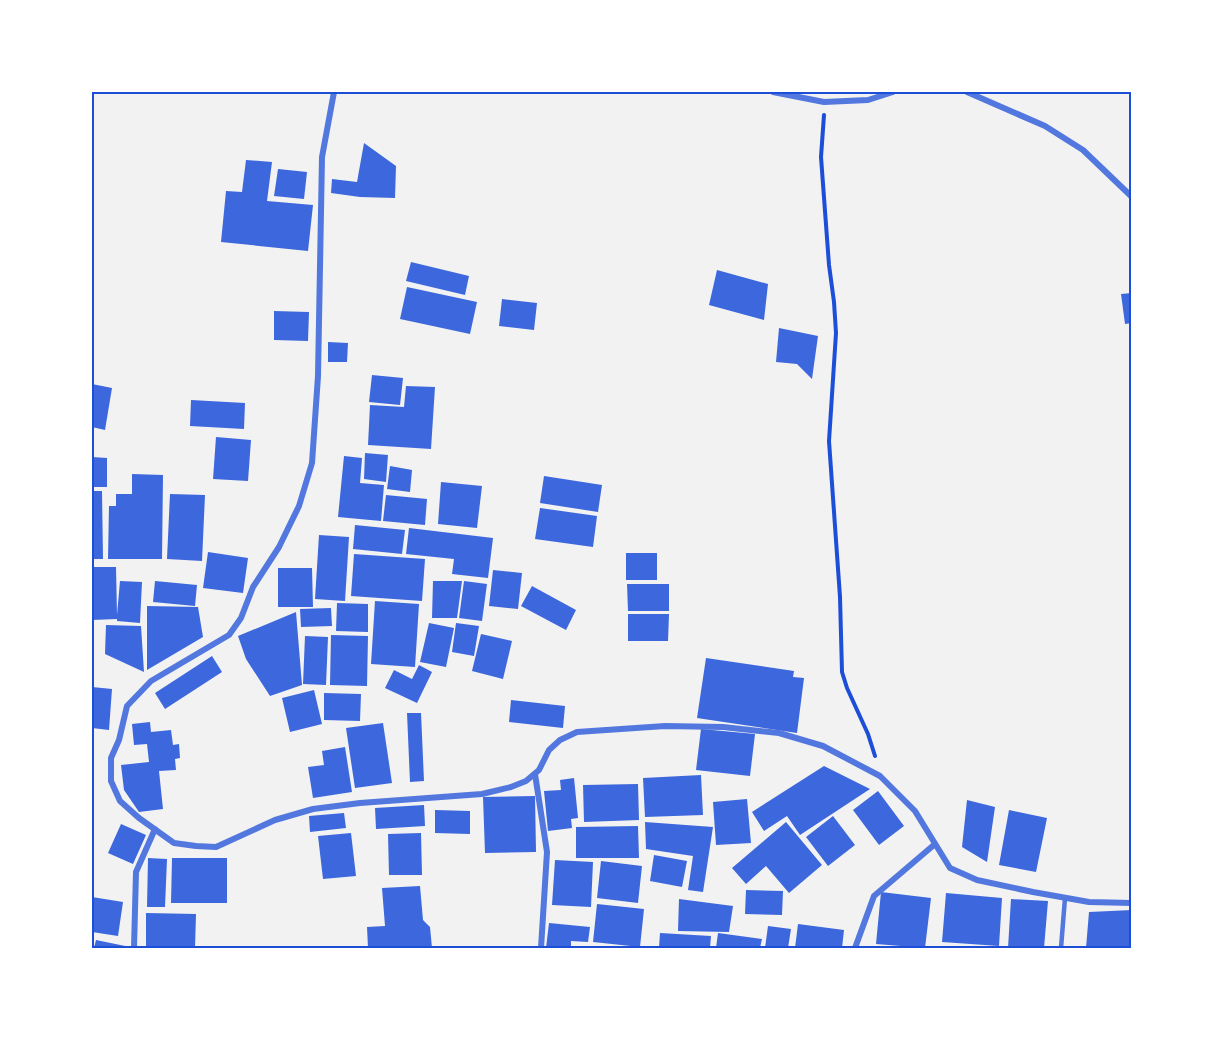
<svg xmlns="http://www.w3.org/2000/svg" width="1223" height="1040" viewBox="0 0 1223 1040" font-family="'Exo 2',sans-serif">
<rect width="100%" height="100%" fill="#f2f2f2"/>
<path fill="#3d67dc" d="M364,143L396,166L395,198L360,197L331,193L332,179L357,182Z
M246,160L272,162L267,201L313,205L308,251L221,242L226,191L242,192Z
M278,169L307,172L304,199L274,196Z
M411,262L469,276L465,295L406,281Z
M717,270L768,284L764,320L709,305Z
M407,287L477,302L470,334L400,319Z
M1132,293V323L1125,324L1121,294Z
M502,299L537,303L534,330L499,326Z
M274,311L309,312L308,341L274,340Z
M779,328L818,336L812,379L797,364L776,362Z
M328,342L348,343L347,362H328Z
M372,375L403,378L400,405L369,402Z
M92,384L112,388L105,430L92,427Z
M406,386L435,387L431,449L368,445L370,405L404,407Z
M191,400L245,403L244,429L190,426Z
M216,437L251,440L248,481L213,479Z
M365,453L388,455L386,482L364,479Z
M344,456L362,458L360,483L384,485L381,521L338,517Z
M92,457L107,458V487H92Z
M390,466L412,470L410,492L387,489Z
M132,474L163,475L162,559H108L109,506H116V494H132Z
M544,476L602,485L598,512L540,503Z
M441,482L482,486L477,528L438,524Z
M92,491H102L103,559H92Z
M170,494L205,495L202,561L167,559Z
M386,495L427,499L425,525L383,521Z
M540,508L597,516L593,547L535,539Z
M355,525L405,530L402,554L353,549Z
M409,528L493,538L488,578L452,574L454,559L406,554Z
M319,535L349,537L345,601L315,599Z
M208,552L248,558L243,593L203,588Z
M626,553H657V580H626Z
M354,554L425,559L422,601L351,596Z
M92,567H116L117,615L120,581L142,582L140,623L117,621V619L92,620Z
M278,568H312L313,607H278Z
M493,570L522,573L518,609L489,606Z
M155,581L197,585L195,606L153,602Z
M433,581H462L457,618H432Z
M464,581L487,584L482,621L459,618Z
M627,584H669V611H628Z
M532,586L576,610L566,630L521,606Z
M375,601L419,604L415,667L371,664Z
M337,603L368,604V632L336,631Z
M147,606L198,607L203,637L147,670Z
M331,608L332,626L301,627L300,609Z
M296,612L302,685L270,696L246,659L238,636Z
M628,614H669L668,641H628Z
M429,623L454,628L446,667L420,662Z
M456,623L479,626L474,656L452,652Z
M106,625L141,626L144,672L105,654Z
M481,634L512,641L503,679L472,671Z
M331,635L368,636L367,686L330,685Z
M305,636L328,637L326,685L303,684Z
M212,656L222,672L165,709L155,693Z
M706,658L794,671L793,677L804,678L797,733L697,718Z
M419,665L432,672L417,703L385,688L394,670L412,679Z
M92,687L112,689L109,730L92,728Z
M314,690L322,724L290,732L282,698Z
M324,693L361,694L360,721L324,720Z
M511,700L565,706L563,728L509,722Z
M407,713H421L424,781L410,782Z
M150,722L151,732L171,730L173,745L179,744L180,758L175,759L176,770L159,771L163,809L139,812L124,790L121,765L149,762L147,744L134,745L132,724Z
M383,723L392,783L355,788L346,728Z
M701,729L755,734L750,776L696,770Z
M345,747L352,792L313,798L308,767L324,765L322,751Z
M824,766L870,789L800,835L787,816L764,831L752,812Z
M701,775L703,815L645,817L643,778Z
M574,778L578,818L571,819L572,828L548,831L544,791L561,790L560,780Z
M638,784L639,820L584,822L583,785Z
M878,791L904,826L879,845L853,810Z
M535,796L536,852L485,853L483,797Z
M747,799L751,843L716,845L713,802Z
M967,800L995,807L987,862L962,847Z
M424,805L425,826L376,829L375,808Z
M435,810L470,811V834L435,833Z
M1009,810L1047,818L1036,872L999,865Z
M344,813L346,828L310,832L309,816Z
M833,816L855,845L828,866L806,837Z
M645,822L713,827L703,892L688,890L693,856L646,849Z
M786,822L822,865L789,893L766,866L746,884L732,868Z
M121,824L146,835L133,864L108,853Z
M638,826L639,858H576V827Z
M351,833L356,876L323,879L318,836Z
M421,833L422,875H389L388,834Z
M654,855L687,861L682,887L650,881Z
M148,858L167,859L165,907H147Z
M172,858H227V903H171Z
M555,860L593,862L591,907L552,905Z
M601,861L642,866L638,903L597,898Z
M420,886L423,920L430,927L432,948H368L367,927L385,926L382,888Z
M746,890L783,891L782,915L745,914Z
M881,892L931,898L925,948L876,944Z
M946,893L1002,898L999,946L942,942Z
M92,897L123,902L118,936L92,932Z
M679,899L733,906L729,932L678,931Z
M1011,899L1048,901L1044,948H1008Z
M597,904L644,909L640,947L593,942Z
M1132,910V948H1086L1089,912Z
M146,913L196,914L195,948H146Z
M549,923L590,927L588,942L571,941V948H546Z
M798,924L844,930L842,948H795Z
M768,926L791,929L788,948H765Z
M660,933L711,936L710,948H659Z
M718,933L762,939L760,948H716Z
M96,940L130,947V948H94Z"/>
<g fill="none" stroke-linecap="round" stroke-linejoin="round">
<path stroke="#1d4ed8" stroke-width="4" d="M824,115L821,157L829,265L834,302L836,333L829,441L840,597L842,672L847,688L868,734L875,756"/>
<path stroke="#5277de" stroke-width="4.5" d="M1061,948L1065,898"/>
<path stroke="#5277de" stroke-width="6" d="M334,92L322,157L318,376L312,463L299,506L279,547L253,587L241,618L229,635L151,681L127,706L119,740L111,758V781L120,801L139,818L174,843L196,846L216,847L275,820L313,809L360,803L482,794L511,787L526,781L539,770L549,750L560,740L577,732L665,726L723,727L779,733L823,746L880,776L915,811L950,868L977,880L1033,892L1089,902L1132,903
M773,92L824,102L868,100L893,92
M967,92L1045,126L1083,150L1132,197
M535,774L547,852L541,948
M134,948L136,872L155,829
M855,948L874,896L935,844"/>
</g>
<rect width="1223" height="1040" fill="none" stroke="#ffffff" stroke-width="186"/>
<rect x="93" y="93" width="1037" height="854" fill="none" stroke="#1d4ed8" stroke-width="2"/>
</svg>
